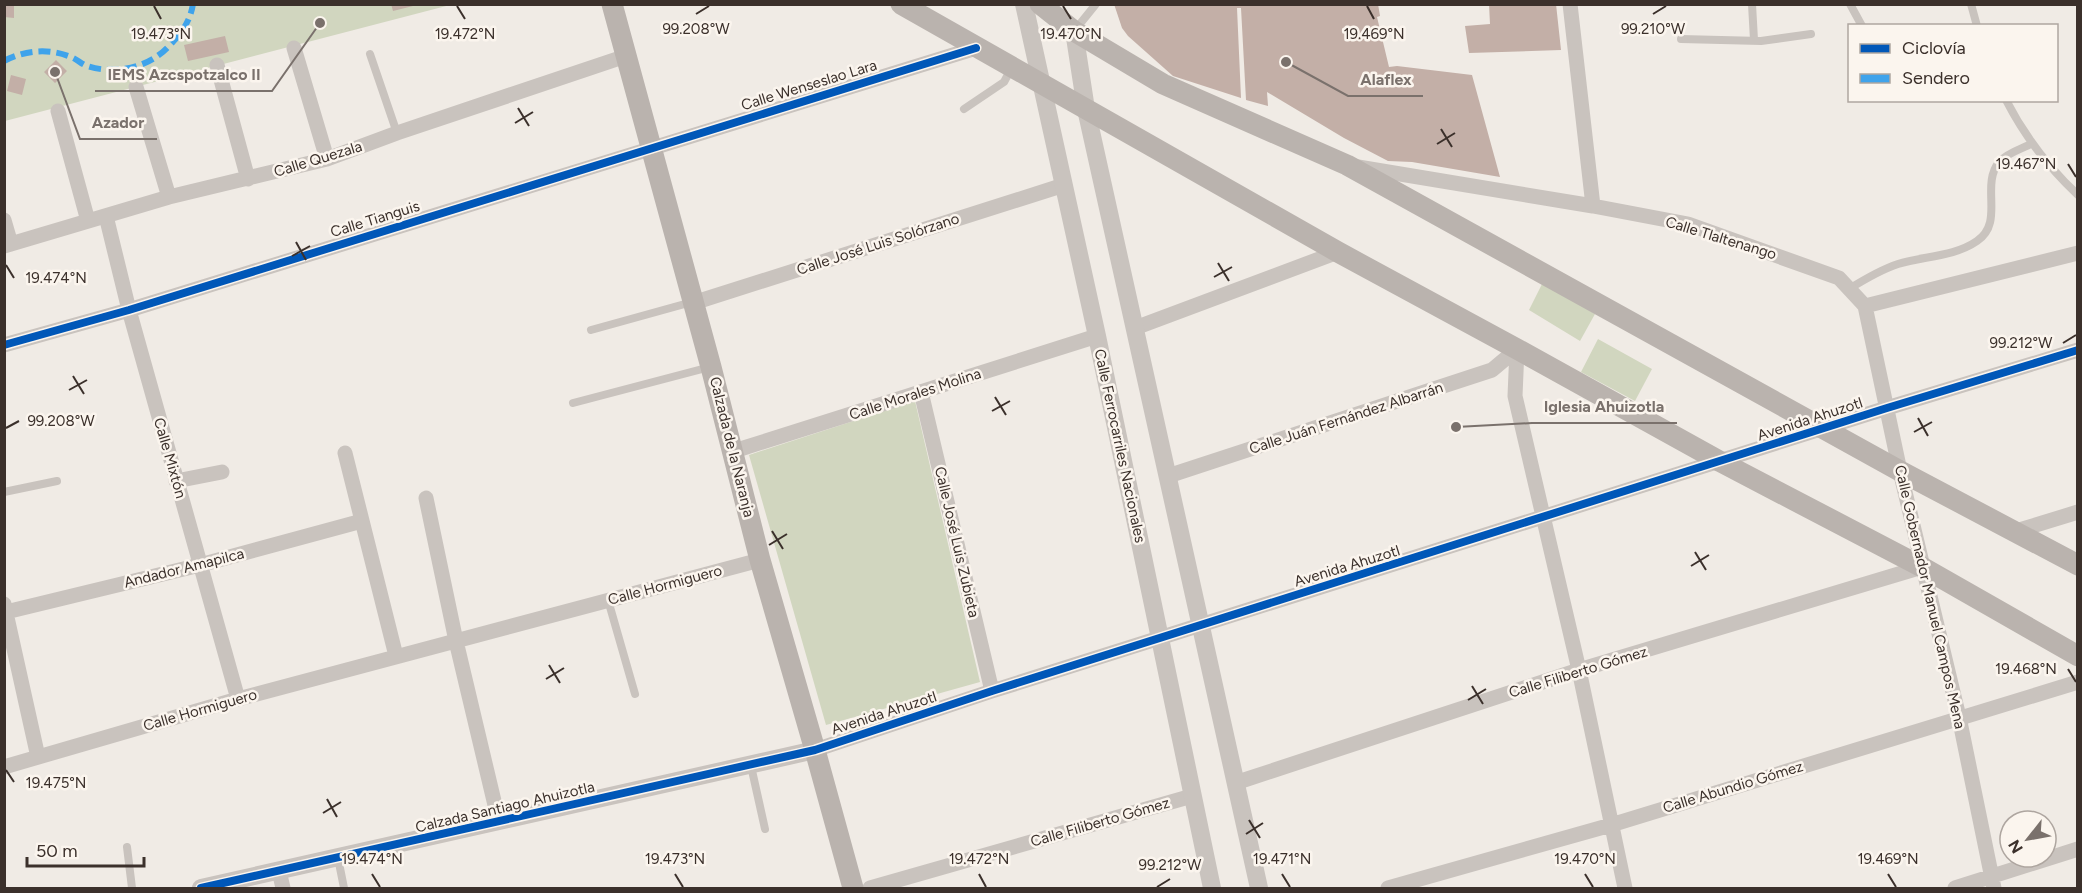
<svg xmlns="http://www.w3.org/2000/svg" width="2082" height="893" viewBox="0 0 2082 893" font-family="Figtree,sans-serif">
<rect width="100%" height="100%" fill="#f0ebe5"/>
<path fill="#d1d6bf" d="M5,5L450,4V5L5,121Z
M1543,282L1595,314L1580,341L1529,310Z
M1598,339L1652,369L1635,401L1581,372Z
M915,401L980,682L826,725L749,455Z"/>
<path fill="#c3afa7" d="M4,4H14V18L4,17Z
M391,4H417V5L393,11Z
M1114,4H1378L1380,16L1377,17L1389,67L1397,66L1472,75L1500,177L1412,162L1388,161L1344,138L1267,92L1268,106L1246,100L1241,8H1237L1241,98L1173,76L1128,36L1122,28Z
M1489,4H1556L1561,50L1469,53L1465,26L1490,24Z
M225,36L229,52L188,61L184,45Z
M56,60L67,71L55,83L44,72Z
M11,75L26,79L22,95L7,91Z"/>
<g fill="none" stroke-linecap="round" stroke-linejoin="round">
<path stroke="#c9c3be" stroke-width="8" d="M1752,4L1754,40
M1850,4L1862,26
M1971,4L1977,26
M1075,30L1096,4
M1681,39L1761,41L1811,34
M370,54L397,133
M2006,100C2025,137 2048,167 2078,195
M964,109L1004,82L1011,69
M1849,289C1865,279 1880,270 1898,264C1923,256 1954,257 1977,241C2005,222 1980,186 1999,162C2007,153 2021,149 2031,144
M591,330L692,302
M573,403L710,367
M4,492L57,481
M608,600L635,694
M751,766L765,829
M127,847L132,888
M338,858L344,888"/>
<path stroke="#c9c3be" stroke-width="15" d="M1570,4L1593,206
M294,48L327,159
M217,65L248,179
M136,87L169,197
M58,111L88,221
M1358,167L1593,206L1688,224L1839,278L1865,306
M106,216L129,310L238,699
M4,220L11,244
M4,246L169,197L327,159L397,133L626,56
M693,303L1064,185
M1865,306L1900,471L1959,717L1994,888
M1865,306L2078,253
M1135,328L1338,252
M4,345L129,310L976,48
M1517,349L1515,396L1579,670L1625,888
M921,392L992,691
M734,451L1097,336
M345,453L396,656
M1168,476L1492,370L1517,349
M176,481L222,472
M426,498L456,641L499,822
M2016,531L2078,512
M4,604L38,757
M6,612L200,565L362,521
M815,750L992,691L1887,408L2078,350
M4,767L238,699L760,560
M1235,783L1579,670L1922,567
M279,871L283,888
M870,888L1192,796
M1388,888L1611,825L2078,682
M1955,888L2078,849"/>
<path stroke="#c9c3be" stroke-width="18" d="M1024,4L1097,336L1212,888
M1074,31L1086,109L1259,888
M201,888L815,750"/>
<path stroke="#bab3ae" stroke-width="21" d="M612,4L711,367L760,560L815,750L853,888
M901,4L1338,252L1517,349L1721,462L1922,567L2078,656
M1040,4L1074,31L1163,84L1347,165L1900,471L2078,565"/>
<path stroke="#3fa3eb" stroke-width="6" stroke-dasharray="12 6" stroke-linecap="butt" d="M4,61C25,50 49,48 71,57C77,59 81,64 87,66C115,75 148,68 168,47C181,34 190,22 193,4"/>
<defs>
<path id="cycleway" d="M4,345L129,310L976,48
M201,888L815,750L992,691L1887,408L2078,350"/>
</defs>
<use href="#cycleway" stroke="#fbf5ee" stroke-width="11"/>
<use href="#cycleway" stroke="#0057b8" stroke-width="8"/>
</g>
<path fill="none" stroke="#3b302b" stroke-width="2" d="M154,6L161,19M457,6L465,19M1063,6L1071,19M1367,6L1374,19M696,14L709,6M1653,14L1666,6M518,108L529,126M515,123L533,112M1441,129L1452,147M1437,144L1455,133M2068,164L2076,177M296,242L306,260M292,256L310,246M1218,263L1229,281M6,265L14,278M1214,277L1232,267M2063,343L2076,335M73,376L84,394M69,390L87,380M995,397L1006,415M992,411L1010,401M1918,418L1928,436M6,428L19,421M1914,432L1932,422M772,531L783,549M769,545L787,534M1695,552L1706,570M1691,566L1709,555M549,665L560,683M2068,669L2076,682M546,679L564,668M1472,686L1483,704M1468,700L1486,689M6,770L14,782M327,799L337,817M323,813L341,802M1249,820L1260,838M1246,834L1263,823M372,874L380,887M675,874L683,887M979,874L986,887M1282,874L1290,887M1585,874L1593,887M1888,874L1896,887M1157,887L1170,879"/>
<g text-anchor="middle" stroke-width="5" stroke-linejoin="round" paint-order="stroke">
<g font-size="15" fill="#3b302b" stroke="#fbf5ee">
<text transform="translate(809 85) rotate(-17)" y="5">Calle Wenseslao Lara</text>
<text transform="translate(318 159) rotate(-17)" y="5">Calle Quezala</text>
<text transform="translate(375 219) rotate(-17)" y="5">Calle Tianguis</text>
<text transform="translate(1721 238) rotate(17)" y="5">Calle Tlaltenango</text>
<text transform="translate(878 244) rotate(-18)" y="5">Calle José Luis Solórzano</text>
<text transform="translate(915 394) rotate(-18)" y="5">Calle Morales Molina</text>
<text transform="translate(1346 418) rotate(-18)" y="5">Calle Juán Fernández Albarrán</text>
<text transform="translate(1810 419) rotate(-18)" y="5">Avenida Ahuzotl</text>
<text transform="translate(1120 446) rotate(78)" y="5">Calle Ferrocarriles Nacionales</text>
<text transform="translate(732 447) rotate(76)" y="5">Calzada de la Naranja</text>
<text transform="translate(170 458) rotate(74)" y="5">Calle Mixtón</text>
<text transform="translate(957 542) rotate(77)" y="5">Calle José Luis Zubieta</text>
<text transform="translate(1347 566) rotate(-17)" y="5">Avenida Ahuzotl</text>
<text transform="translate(184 568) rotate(-14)" y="5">Andador Amapilca</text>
<text transform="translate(665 585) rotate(-15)" y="5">Calle Hormiguero</text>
<text transform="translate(1930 597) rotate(77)" y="5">Calle Gobernador Manuel Campos Mena</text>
<text transform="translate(1578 672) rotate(-17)" y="5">Calle Filiberto Gómez</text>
<text transform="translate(200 710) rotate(-16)" y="5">Calle Hormiguero</text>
<text transform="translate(884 713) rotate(-18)" y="5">Avenida Ahuzotl</text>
<text transform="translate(1733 787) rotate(-17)" y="5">Calle Abundio Gómez</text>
<text transform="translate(505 807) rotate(-13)" y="5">Calzada Santiago Ahuizotla</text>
<text transform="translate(1100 822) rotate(-16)" y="5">Calle Filiberto Gómez</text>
</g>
</g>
<g font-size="15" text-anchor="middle" fill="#3b302b" stroke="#fbf5ee" stroke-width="5" stroke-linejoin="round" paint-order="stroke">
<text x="696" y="34">99.208°W</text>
<text x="1653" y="34">99.210°W</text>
<text x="161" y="39">19.473°N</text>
<text x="465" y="39">19.472°N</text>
<text x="1071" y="39">19.470°N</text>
<text x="1374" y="39">19.469°N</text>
<text x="2026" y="169">19.467°N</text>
<text x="56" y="283">19.474°N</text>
<text x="2021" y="348">99.212°W</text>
<text x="61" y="426">99.208°W</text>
<text x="2026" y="674">19.468°N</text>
<text x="56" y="788">19.475°N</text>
<text x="372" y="864">19.474°N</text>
<text x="675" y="864">19.473°N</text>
<text x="979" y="864">19.472°N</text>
<text x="1282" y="864">19.471°N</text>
<text x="1585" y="864">19.470°N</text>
<text x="1888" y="864">19.469°N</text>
<text x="1170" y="870">99.212°W</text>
</g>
<path fill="none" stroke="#7a716c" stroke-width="2" d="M320 23L272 91H95M1286 62L1348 96H1423M55 72L80 139H157M1456 427L1532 423H1677"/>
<g fill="#7a716c" stroke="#fbf5ee" stroke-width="2">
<circle cx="320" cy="23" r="6"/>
<circle cx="1286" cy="62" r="6"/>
<circle cx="55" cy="72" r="6"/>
<circle cx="1456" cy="427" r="6"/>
</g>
<g font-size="16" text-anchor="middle" font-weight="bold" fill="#7a716c" stroke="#fbf5ee" stroke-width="5" stroke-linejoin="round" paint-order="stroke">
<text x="184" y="80">IEMS Azcspotzalco II</text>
<text x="1386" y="85">Alaflex</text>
<text x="118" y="128">Azador</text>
<text x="1604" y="412">Iglesia Ahuizotla</text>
</g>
<rect width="2082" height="893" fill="none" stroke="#3b302b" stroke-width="12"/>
<rect x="1848" y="24" width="210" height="78" fill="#fbf5ee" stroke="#aea6a0" stroke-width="1.5"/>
<rect x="1860" y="44" width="30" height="9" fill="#0057b8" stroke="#aea6a0" stroke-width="1.5"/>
<text x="1902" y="54" font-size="18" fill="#3b302b">Ciclovía</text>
<rect x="1860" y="74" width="30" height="9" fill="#3fa3eb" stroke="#aea6a0" stroke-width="1.5"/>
<text x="1902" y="84" font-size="18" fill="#3b302b">Sendero</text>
<g transform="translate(2028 839) rotate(239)"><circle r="28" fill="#fbf5ee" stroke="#aea6a0" stroke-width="1.5"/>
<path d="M0-4.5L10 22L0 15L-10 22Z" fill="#7a716c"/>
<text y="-9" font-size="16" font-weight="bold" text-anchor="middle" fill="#3b302b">N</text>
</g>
<path d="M27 857v9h117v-9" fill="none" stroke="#3b302b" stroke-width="3"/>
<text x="36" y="857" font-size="18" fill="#3b302b" stroke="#fbf5ee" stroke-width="4.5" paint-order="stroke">50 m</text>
</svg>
